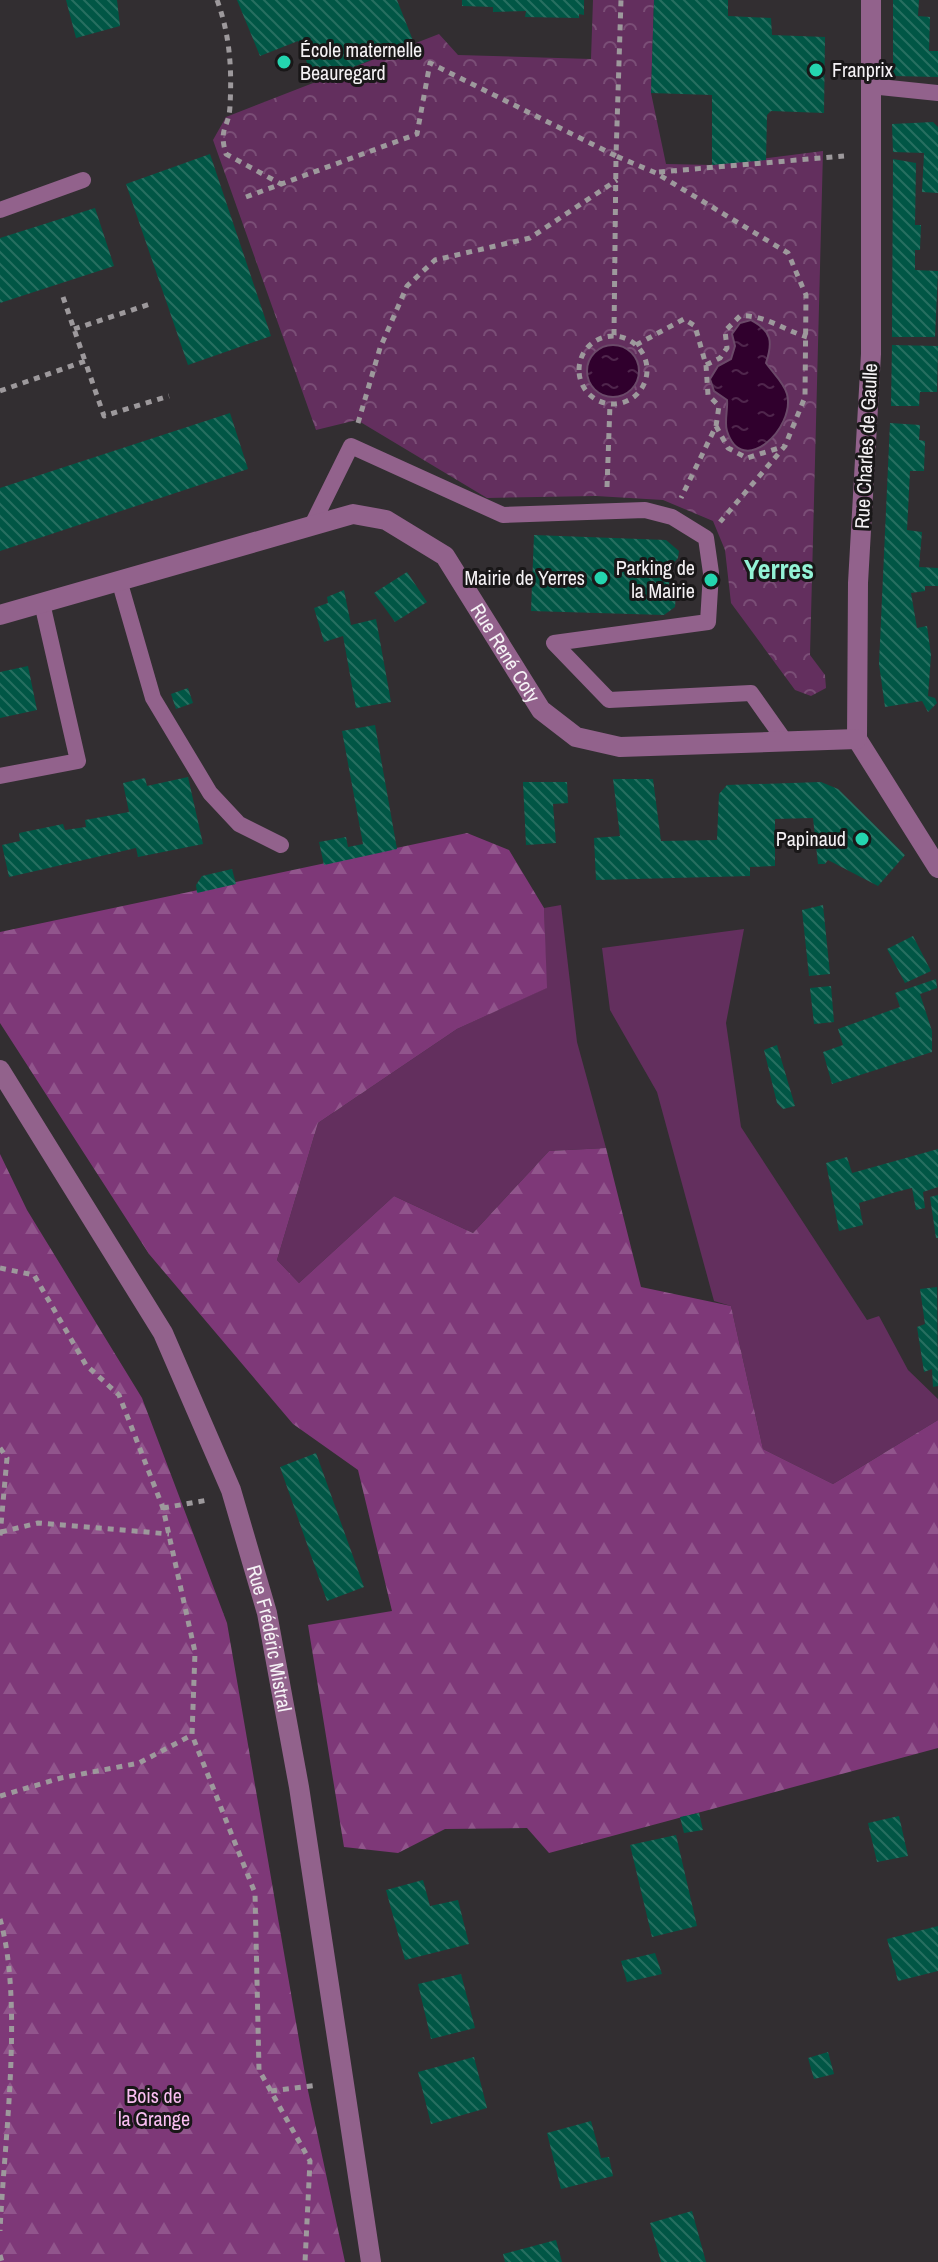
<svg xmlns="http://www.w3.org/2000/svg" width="938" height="2262" viewBox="0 0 938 2262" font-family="'Archivo Narrow',sans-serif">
<defs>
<pattern id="forest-firs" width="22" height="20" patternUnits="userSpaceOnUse" patternTransform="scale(2)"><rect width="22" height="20" fill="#7e3878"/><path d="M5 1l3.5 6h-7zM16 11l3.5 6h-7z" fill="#91558c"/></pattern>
<pattern id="park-crowns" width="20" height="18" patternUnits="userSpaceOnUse" patternTransform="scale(2)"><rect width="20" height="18" fill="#632f5e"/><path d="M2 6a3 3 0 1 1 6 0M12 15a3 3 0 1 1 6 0" fill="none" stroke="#7a4e76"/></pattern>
<pattern id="water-ripples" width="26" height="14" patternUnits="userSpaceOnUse" patternTransform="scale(2)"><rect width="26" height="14" fill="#30002d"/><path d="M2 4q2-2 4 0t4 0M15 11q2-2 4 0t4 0" fill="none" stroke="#4f264c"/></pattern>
<pattern id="building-back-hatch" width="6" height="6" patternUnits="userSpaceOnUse" patternTransform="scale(2)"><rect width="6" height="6" fill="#015645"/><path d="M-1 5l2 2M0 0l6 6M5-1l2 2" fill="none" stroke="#276f60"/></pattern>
</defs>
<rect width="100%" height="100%" fill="#322e31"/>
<path fill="#632f5e" d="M561,905L577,1042L606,1148L549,1151L473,1233L394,1196L299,1283L277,1260L318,1123L457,1029L546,988L544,908Z
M744,929L726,1023L741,1127L867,1320L879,1316L908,1370L938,1399V1420L833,1484L763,1449L731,1306L714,1301L657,1092L610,1010L602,948Z"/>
<path fill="url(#forest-firs)" d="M467,833L509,850L544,908L547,988L457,1029L318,1123L277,1260L299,1283L394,1196L473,1233L549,1151L606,1148L641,1287L731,1306L763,1449L833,1484L938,1420V1748L549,1853L527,1828L445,1829L398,1853L344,1847L308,1625L392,1611L358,1470L293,1424L149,1254L0,1023V932Z
M0,1154L27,1210L142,1398L227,1623L307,2086L345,2262H0Z"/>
<path fill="url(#park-crowns)" d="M593,0H654L651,93L666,164L712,165L823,151L810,655L825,675L826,688L811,696L795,690L731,603L725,550L713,521L663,500L596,496L487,498L357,420L316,430L213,140L226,117L439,34L458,55L591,59Z"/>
<path fill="url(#water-ripples)" stroke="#6b4969" stroke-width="2" d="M751,320C772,331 773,342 766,363C773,373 784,383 787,394C796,428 742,479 727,431C724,423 728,409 727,400L714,391L710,379L718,366L731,359L735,346L732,334L740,323Z
M587 371a26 26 0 1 1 52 0a26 26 0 1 1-52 0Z"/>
<path fill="url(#building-back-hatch)" d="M66,0H117L120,26L76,38Z
M237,0H397L414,43L315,82L298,41L260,56Z
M462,0H584V15L579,14V18L525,17L526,11L493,12V7L462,6Z
M654,0H728V16L771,18L772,35L825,37L824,113L771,111L767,115L766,160L712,165V95L651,93Z
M893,0H919L918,16L930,17L929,51H938V77L893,76Z
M933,122L938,127V193L922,192L924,153L893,152L892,124Z
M210,154L271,336L188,365L126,184Z
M893,159L916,163L915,225H921L920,250H915V270L938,271L935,337H892Z
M95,208L114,266L0,303V238Z
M892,345L938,346L937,392H920L919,406H891Z
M230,413L248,469L0,551V488Z
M890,423L920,425L919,440L925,441L924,471H910L907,530L922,532L919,567L938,568V586H925V591L911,593L917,628L927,626L931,655L928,696L935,698L937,703L928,712L922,701L885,707L879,664Z
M534,535L666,540L679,551L678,558L669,568V587L676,594L675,607L664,615L531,611Z
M407,572L427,602L395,622L374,593Z
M344,590L351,625L376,619L391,702L356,708L343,636L324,642L314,608L328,603L327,597Z
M28,666L37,710L0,718V672Z
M188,688L193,703L176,709L171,694Z
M375,725L397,849L324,865L319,842L346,837L348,847L363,844L342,731Z
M188,777L203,844L138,857L136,848L9,877L2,845L20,841L19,833L63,824L65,830L86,827L85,820L129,812L123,783L145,778L147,786Z
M613,779H653L661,841L717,840L719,794L727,785L821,782L838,789L905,855L878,886L828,860L825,864H818L813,818L775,819V866L750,867V876L596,880L594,838L620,836Z
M523,782H567L568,803L553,804L556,843L526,845Z
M232,869L236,884L197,893L196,885L202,876Z
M823,905L830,974L809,976L802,910Z
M913,936L931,971L905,983L887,949Z
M936,979L937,988L920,994L932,1031V1052L832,1084L823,1052L843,1045L838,1029L900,1007L895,993Z
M831,986L834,1022L814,1024L810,988Z
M777,1045L795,1106L783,1109L777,1103L764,1050Z
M938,1149V1187L923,1192L925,1208L916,1210L912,1188L896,1192L859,1203L863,1225L839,1231L826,1163L847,1157L852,1173Z
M938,1195V1238H936L930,1197Z
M937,1287L938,1386L933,1387L932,1369L924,1372L917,1327L925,1324L920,1289Z
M316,1453L364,1587L327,1601L280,1467Z
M699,1813L703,1830L684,1833L680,1817Z
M899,1816L908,1856L877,1862L868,1823Z
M676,1835L697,1926L652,1937L630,1845Z
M423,1880L430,1906L458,1900L469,1944L405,1960L386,1890Z
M938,1926V1971L898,1981L887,1939Z
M655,1953L662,1974L627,1982L621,1961Z
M461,1974L475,2028L431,2039L418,1984Z
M828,2052L834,2074L814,2079L808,2058Z
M474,2057L487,2108L431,2124L418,2072Z
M591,2121L601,2158L609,2157L613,2176L561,2189L547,2133Z
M692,2211L706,2262H661L650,2223Z
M556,2240L562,2262H505L503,2254Z"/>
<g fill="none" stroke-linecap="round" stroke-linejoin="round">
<path stroke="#9d999c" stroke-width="5" stroke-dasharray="6 6" stroke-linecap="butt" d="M217,0C230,35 232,69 230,106C229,129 218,127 226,154L281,184
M659,172L844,156
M246,197L417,134L430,63L616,156L621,0
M63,297L85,361
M74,329L150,304
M614,335L616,156L656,173L788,253L806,295L805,397L785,446L720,522
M579 370a34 34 0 1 1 68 0a34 34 0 1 1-68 0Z
M636,345L684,319L695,326L706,365L708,395L719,406L716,426L681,498
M706,365L720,358L727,348L725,331L740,316C763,314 784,330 807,337
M0,391L85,361L104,416L169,396
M358,423L380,348L407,286L435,260L530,238L617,180
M716,426L728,448L747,458L785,446
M607,487L610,404
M0,1268L34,1275L86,1365L119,1395L163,1508L195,1652L192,1735L255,1893L259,2070L310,2161L305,2262
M0,1448L7,1458L0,1536
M163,1508L208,1500
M1,1532L38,1523L169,1534
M0,1796L61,1778L139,1763L192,1735
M0,1919C24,2003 4,2141 0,2231
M271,2091L318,2085
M0,2255L2,2262"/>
<path stroke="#92628c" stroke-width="16" d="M870,86L938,93
M0,210L83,180
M313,523L351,446L503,515L645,510L672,517L706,538L711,573L708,622L554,643L609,700L751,693L785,741
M119,580L153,698L210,793L239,824L281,845
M0,776L78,761L42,603"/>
<g stroke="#92628c" stroke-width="20">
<path d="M871,0V354L858,583L857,739L938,868"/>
<path id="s1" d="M0,615L353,514L386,520L445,556L541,710L576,737L620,747L857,739"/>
<path id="s2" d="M0,1070L163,1333L231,1490L267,1613L299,1787L371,2262"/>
</g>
</g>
<g fill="#24d5af" stroke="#191718" stroke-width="3">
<circle cx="284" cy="62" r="8"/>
<circle cx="816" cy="70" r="8"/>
<circle cx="601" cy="578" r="8"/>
<circle cx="711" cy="580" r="8"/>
<circle cx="862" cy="839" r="8"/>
</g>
<g text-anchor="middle" stroke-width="6" stroke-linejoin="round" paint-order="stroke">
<g font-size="20" fill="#f5f2f5" stroke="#191718" text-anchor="end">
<text x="300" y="57" text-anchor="start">École maternelle<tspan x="300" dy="23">Beauregard</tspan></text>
<text x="832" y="77" text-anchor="start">Franprix</text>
<text x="695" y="575">Parking de<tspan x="695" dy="23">la Mairie</tspan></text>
<text x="585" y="585">Mairie de Yerres</text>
<text x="846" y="846">Papinaud</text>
</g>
<g font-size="20" fill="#f5f2f5" stroke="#191718">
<text transform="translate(866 446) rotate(-87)" y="7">Rue Charles de Gaulle</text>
<text dy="7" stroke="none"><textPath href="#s1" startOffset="584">Rue René Coty</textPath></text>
<text dy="7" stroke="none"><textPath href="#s2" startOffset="634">Rue Frédéric Mistral</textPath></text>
</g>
<g font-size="20" fill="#fbbff3" stroke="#191718">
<text x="154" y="2103">Bois de<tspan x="154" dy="23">la Grange</tspan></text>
</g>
<g font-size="28" font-weight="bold" fill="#93f3d6" stroke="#191718">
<text x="779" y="579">Yerres</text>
</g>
</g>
</svg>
